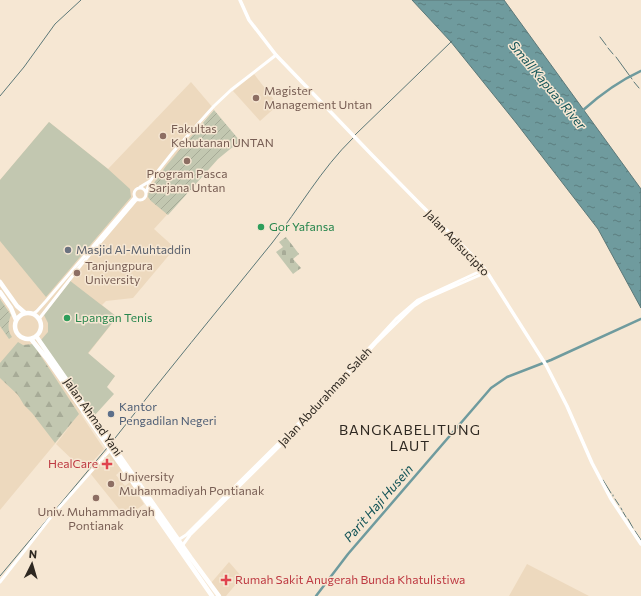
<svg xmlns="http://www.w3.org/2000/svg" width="641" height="596" viewBox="0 0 641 596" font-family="Commissioner,sans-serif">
<defs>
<pattern id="forest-firs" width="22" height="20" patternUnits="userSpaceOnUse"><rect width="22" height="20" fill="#c2c7b0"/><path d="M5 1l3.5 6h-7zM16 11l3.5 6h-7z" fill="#a7ab97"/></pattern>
<pattern id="cemetery-stones" width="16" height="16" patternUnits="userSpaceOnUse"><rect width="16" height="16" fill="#c2c7b0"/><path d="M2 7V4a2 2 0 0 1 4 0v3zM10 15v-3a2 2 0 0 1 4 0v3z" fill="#a7ab97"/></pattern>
<pattern id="garden-furrows" width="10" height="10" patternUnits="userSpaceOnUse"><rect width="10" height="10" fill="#c2c7b0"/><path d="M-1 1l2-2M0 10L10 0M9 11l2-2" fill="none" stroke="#a7ab97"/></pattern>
<pattern id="water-ripples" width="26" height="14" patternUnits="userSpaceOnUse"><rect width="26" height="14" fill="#6f9b9e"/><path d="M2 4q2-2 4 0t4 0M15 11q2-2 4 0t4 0" fill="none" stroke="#5c7e80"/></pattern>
</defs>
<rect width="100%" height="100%" fill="#f6e7d3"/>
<path fill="#edd9be" d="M254,74L278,105L260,121L233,91Z
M191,82L214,109L193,134L214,163L154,229L175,248L133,298L106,301L102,305L117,317L88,354L115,376L89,408L80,413L104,449L85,470L78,465L56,444L73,422L0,510V180L49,122L108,169Z
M109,453L122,470L116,475L125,486L130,482L144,504L126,518L90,473Z
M229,562L242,577L226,596H221L211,583Z
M527,564L589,596H509Z"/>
<path fill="url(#forest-firs)" d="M18,342L23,345L33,344L79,414L55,443L32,413L24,405L18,395L0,378V363Z"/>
<path fill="url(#cemetery-stones)" d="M286,237L299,254L293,259L301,268L293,274L276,252L283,247L279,242Z"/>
<path fill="#c2c7b0" d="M49,122L108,169L130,189L131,197L46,297L0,241V180Z
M69,280L117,317L88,353L115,376L107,387L114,394L94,416L41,340L48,332V323L44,315L69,283Z"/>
<path fill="url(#garden-furrows)" d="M214,110L240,141L218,159L168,215L151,201L148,197L149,190L166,166Z
M0,299L11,315C8,322 7,330 12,337L9,339L0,326Z"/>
<path fill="url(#water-ripples)" stroke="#5c7878" d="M412,0H504L641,189V308L598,229L517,124L451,42Z"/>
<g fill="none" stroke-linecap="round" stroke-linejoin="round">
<path stroke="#5c7878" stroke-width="1" d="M600,37L606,45
M608,48L613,54
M616,57L632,79
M634,82L639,88
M0,96L24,67L55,24L81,0
M355,135L452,41
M112,442C164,375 218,310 272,243C299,209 321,169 353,138
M603,480L611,493
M613,495V496
M615,499L619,505
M621,508L622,510
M623,512L626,517
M628,519L633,528
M635,531L641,540
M0,576L107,448"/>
<path stroke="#6f9b9e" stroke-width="2.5" d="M582,111C600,95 619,81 641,71
M316,596L348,554L491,388L507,377L551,360L641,319"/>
<path stroke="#fff" stroke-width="3" d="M140,187L150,181L173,152L214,106L231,90L276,55
M134 194a6 6 0 1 1 12 0a6 6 0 1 1-12 0Z
M146,193L150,181
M33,314L37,311L46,301L135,197
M39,319L81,265L137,199
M178,540L186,535L309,413L396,319L418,300L485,269
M182,546L190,535L310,416L376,343L414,306L423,300L487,272
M0,582L50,518L110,450"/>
<path stroke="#fff" stroke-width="3.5" d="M240,0L249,20L276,55L371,154L421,205L465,248L485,269L546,365L567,406L592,463L611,499L641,544"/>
<path stroke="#fff" stroke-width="4.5" d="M0,282L17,306L25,313
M0,292L11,308L16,320
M15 326a13 13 0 1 1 26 0a13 13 0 1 1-26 0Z
M36,336L191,558L219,596
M31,339L47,359L212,596"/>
</g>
<g fill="#8d6e63" stroke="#f6e7d3" stroke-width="1.5">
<circle cx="256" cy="98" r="4"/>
<circle cx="163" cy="136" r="4"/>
<circle cx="187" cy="161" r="4"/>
<circle cx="77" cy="273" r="4"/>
<circle cx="111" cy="484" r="4"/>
<circle cx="96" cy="498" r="4"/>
</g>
<g fill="#2e9e5b" stroke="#f6e7d3" stroke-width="1.5">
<circle cx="261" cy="227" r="4"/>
<circle cx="67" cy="318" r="4"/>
</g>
<circle fill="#6b7280" stroke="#f6e7d3" stroke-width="1.5" cx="68" cy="250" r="4"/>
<circle fill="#5c6f8a" stroke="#f6e7d3" stroke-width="1.5" cx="111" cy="414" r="4"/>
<g fill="#e0444e" stroke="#f6e7d3" stroke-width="1.5">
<path d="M105 458h4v4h4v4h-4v4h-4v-4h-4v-4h4z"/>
<path d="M224 574h4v4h4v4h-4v4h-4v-4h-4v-4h4z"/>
</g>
<g text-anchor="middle" stroke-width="3" stroke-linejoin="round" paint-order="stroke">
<g font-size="12" fill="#785e54" stroke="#f6e7d3" text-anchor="start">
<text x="264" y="95">Magister<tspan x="264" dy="14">Management Untan</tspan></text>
<text x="171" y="133">Fakultas<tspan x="171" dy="14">Kehutanan UNTAN</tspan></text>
<text x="187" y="178" text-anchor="middle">Program Pasca<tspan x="187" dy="14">Sarjana Untan</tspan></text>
<text x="85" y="270">Tanjungpura<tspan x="85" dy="14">University</tspan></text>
<text x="119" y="481">University<tspan x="119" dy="14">Muhammadiyah Pontianak</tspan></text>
<text x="96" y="516" text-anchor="middle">Univ. Muhammadiyah<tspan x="96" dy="14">Pontianak</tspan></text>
</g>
<g font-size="12" fill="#27864d" stroke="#f6e7d3" text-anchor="start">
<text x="269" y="231">Gor Yafansa</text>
<text x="75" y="322">Lpangan Tenis</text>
</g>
<g font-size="12" fill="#2e2821" stroke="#f6e7d3">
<text transform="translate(457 243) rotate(46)" y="4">Jalan Adisucipto</text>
<text transform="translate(325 397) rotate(-47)" y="4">Jalan Abdurahman Saleh</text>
<text transform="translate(93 417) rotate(55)" y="4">Jalan Ahmad Yani</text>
</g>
<g font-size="12" fill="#5b616d" stroke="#f6e7d3" text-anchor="start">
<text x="76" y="254">Masjid Al-Muhtaddin</text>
</g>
<g font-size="12" fill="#4e5e75" stroke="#f6e7d3" text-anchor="start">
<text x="119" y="411">Kantor<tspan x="119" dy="14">Pengadilan Negeri</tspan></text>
</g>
<g font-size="12" fill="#be3a42" stroke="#f6e7d3" text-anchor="end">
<text x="98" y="468">HealCare</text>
<text x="235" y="584" text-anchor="start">Rumah Sakit Anugerah Bunda Khatulistiwa</text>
</g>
<g font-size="13" font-style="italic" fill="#135457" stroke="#f6e7d3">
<text transform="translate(548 85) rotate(50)" y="5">Small Kapuas River</text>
<text transform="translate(378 503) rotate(-49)" y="5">Parit Haji Husein</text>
</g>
<g font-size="14" letter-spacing="1" fill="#2e2821" stroke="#f6e7d3">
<text x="410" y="435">BANGKABELITUNG<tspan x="410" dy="16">LAUT</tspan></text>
</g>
</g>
<g transform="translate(32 564) rotate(5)" stroke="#f6e7d3" stroke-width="3" paint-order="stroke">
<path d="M0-3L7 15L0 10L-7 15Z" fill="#2e2821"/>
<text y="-6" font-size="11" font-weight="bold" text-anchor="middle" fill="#2e2821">N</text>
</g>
</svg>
